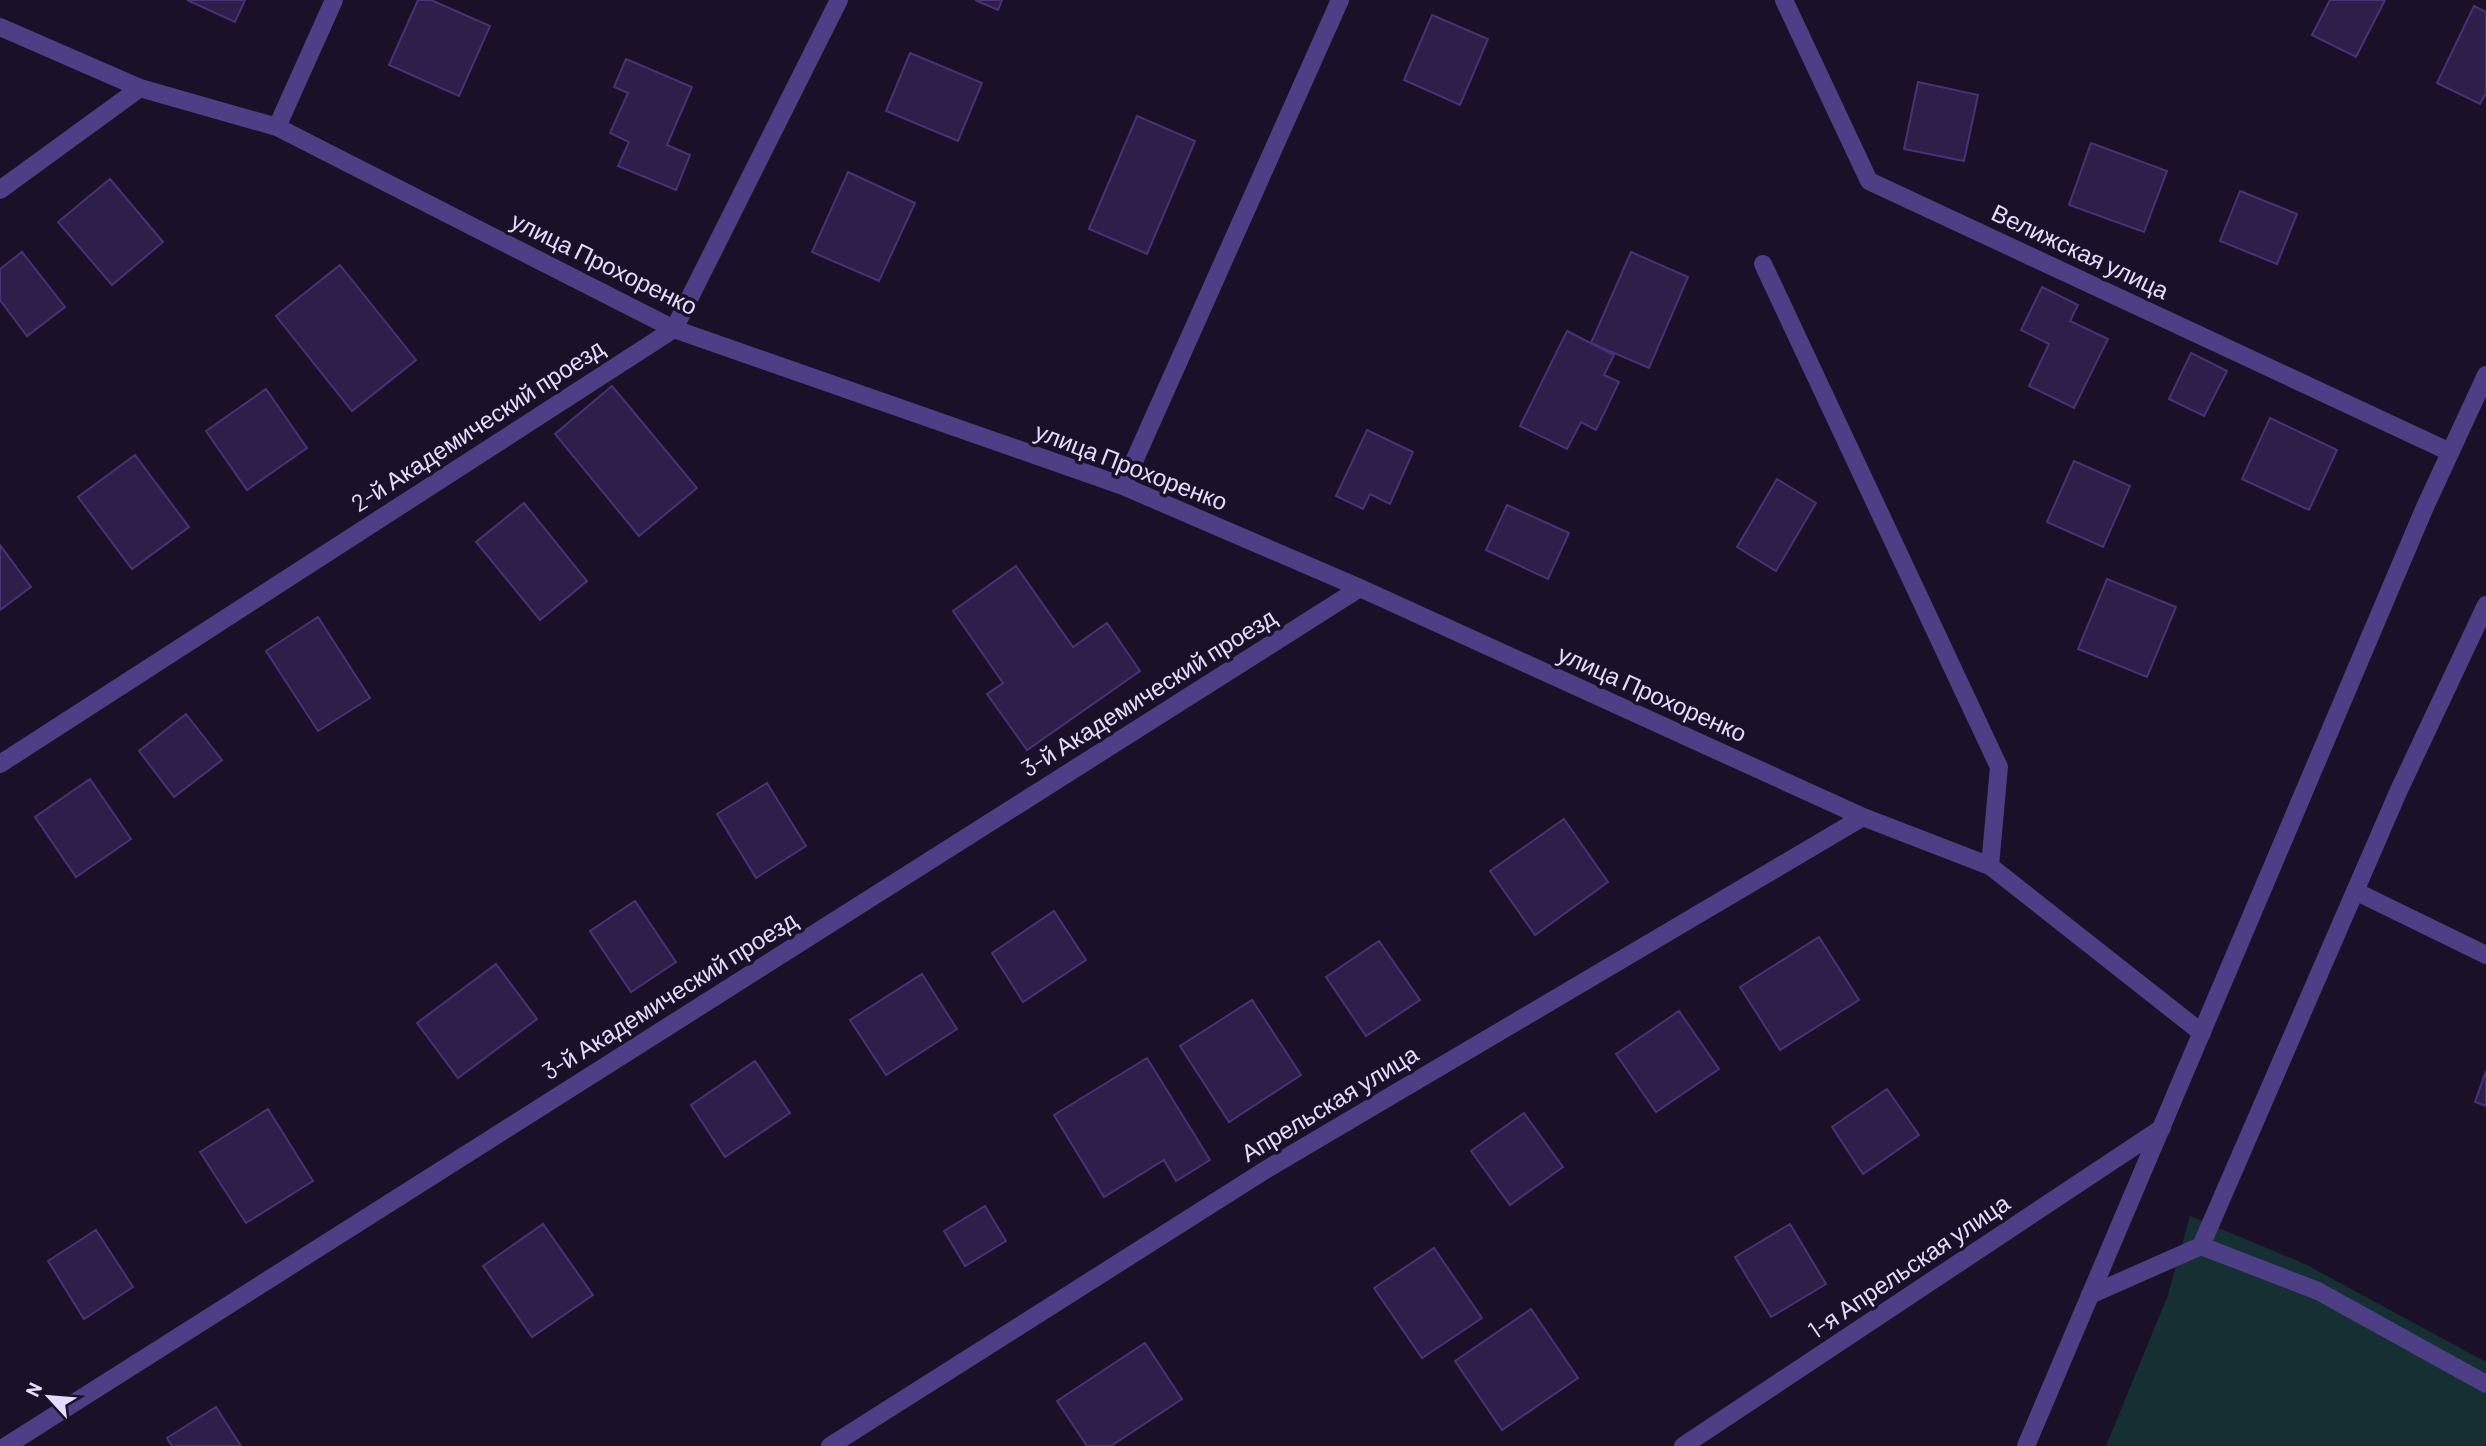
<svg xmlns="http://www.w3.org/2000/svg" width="2486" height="1446" viewBox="0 0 2486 1446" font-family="Barlow,sans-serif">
<rect width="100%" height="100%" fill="#1a1129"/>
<path fill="#152f33" d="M2190,1216L2305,1264L2486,1362V1446H2106L2168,1295Z"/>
<path fill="#2e1e4a" stroke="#4a3175" stroke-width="2" d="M187,0H245L235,22Z
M418,0H431L490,26L459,96L389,65Z
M975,0H1002L998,10Z
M2330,0H2385L2356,57L2312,35Z
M2474,6L2486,12V93L2480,104L2437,83Z
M1432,15L1488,39L1460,105L1404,80Z
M910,53L982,83L958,141L886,111Z
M626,59L692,87L667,145L690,155L676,190L618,166L629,142L610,133L628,93L614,87Z
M1918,82L1978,95L1964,161L1904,149Z
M1137,116L1195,141L1147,254L1089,229Z
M2091,143L2167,171L2144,232L2069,205Z
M848,172L915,203L879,281L812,252Z
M110,179L163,242L112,285L58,222Z
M2240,191L2297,214L2277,264L2220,241Z
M22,252L65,307L27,336L0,300V269Z
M1631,252L1688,277L1649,368L1591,343Z
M340,265L416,360L352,411L276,316Z
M2042,287L2078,305L2070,321L2108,339L2074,408L2029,386L2049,344L2021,330Z
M1567,331L1614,355L1604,375L1619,382L1596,430L1581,422L1567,449L1520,426Z
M2191,353L2227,371L2204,416L2169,399Z
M612,386L697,488L639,536L555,434Z
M266,389L307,448L247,490L206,431Z
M2270,418L2337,450L2309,510L2242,479Z
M1367,430L1413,452L1390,504L1370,494L1363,509L1336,496Z
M135,455L189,527L132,569L78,497Z
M2074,461L2130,486L2103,547L2047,522Z
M1777,479L1816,503L1776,571L1737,547Z
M524,503L587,581L540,620L476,542Z
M1507,505L1569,533L1548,579L1486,550Z
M0,545L31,587L0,610Z
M1016,566L1073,647L1107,623L1140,671L1027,750L987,694L1003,683L953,611Z
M2107,579L2176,607L2147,677L2078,649Z
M318,617L370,698L318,731L266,651Z
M186,714L222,760L174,797L139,751Z
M90,779L131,839L76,877L35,817Z
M767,783L806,846L756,878L717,814Z
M1564,819L1608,882L1535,935L1490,871Z
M635,901L676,962L631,992L590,931Z
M1054,911L1086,960L1023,1002L992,953Z
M1819,937L1859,1000L1780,1050L1740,987Z
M1379,941L1420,1000L1366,1036L1326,977Z
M496,964L537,1019L458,1078L417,1023Z
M922,974L957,1029L886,1075L850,1020Z
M1252,1000L1301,1075L1229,1122L1180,1046Z
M1679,1011L1719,1069L1656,1112L1616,1054Z
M1147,1058L1210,1160L1176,1181L1164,1160L1104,1197L1054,1115Z
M755,1061L790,1113L725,1157L691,1105Z
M2486,1071V1106L2475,1102Z
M1887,1089L1919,1135L1863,1174L1832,1127Z
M268,1109L313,1181L246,1223L200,1152Z
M1524,1113L1563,1167L1510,1205L1471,1151Z
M985,1206L1006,1241L965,1266L944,1231Z
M543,1224L593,1295L532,1337L483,1266Z
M1790,1224L1826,1284L1771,1317L1735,1257Z
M96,1230L133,1287L84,1319L48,1261Z
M1434,1248L1482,1318L1422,1358L1374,1288Z
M1531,1309L1578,1378L1502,1430L1455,1361Z
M1145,1343L1182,1399L1111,1446H1087L1057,1401Z
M216,1407L241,1446H172L167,1438Z"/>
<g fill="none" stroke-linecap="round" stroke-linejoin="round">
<path stroke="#4d3e86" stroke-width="18" d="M1763,264L1999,767L1990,866"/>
<path stroke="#4d3e86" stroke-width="18" d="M1784,0L1869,181L2450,452
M0,27L140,88L277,127L674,329L1123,486L1360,588L1863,817L1990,866L2202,1033
M277,127L334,0
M0,190L140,88
M1123,486L1340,0
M0,764L674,329L839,0
M2355,891L2486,955
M2201,1246L2399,790L2486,605
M2090,1295L2201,1246L2318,1291L2486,1384
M6,1446L1360,588
M830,1446L1267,1169L1863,817
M1683,1446L2162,1128"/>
<path stroke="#4d3e86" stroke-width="18" d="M2026,1446L2425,507L2486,375"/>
</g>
<g text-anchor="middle" stroke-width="7" stroke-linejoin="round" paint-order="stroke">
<g font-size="24" fill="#e5dbfe" stroke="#1a1129">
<text transform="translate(2080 252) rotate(25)" y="8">Велижская улица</text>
<text transform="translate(604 264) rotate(26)" y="8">улица Прохоренко</text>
<text transform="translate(478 426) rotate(-33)" y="8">2-й Академический проезд</text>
<text transform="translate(1131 467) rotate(21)" y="8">улица Прохоренко</text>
<text transform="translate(1149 693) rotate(-32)" y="8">3-й Академический проезд</text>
<text transform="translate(1652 694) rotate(24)" y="8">улица Прохоренко</text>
<text transform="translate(670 996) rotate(-32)" y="8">3-й Академический проезд</text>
<text transform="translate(1330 1104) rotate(-31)" y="8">Апрельская улица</text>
<text transform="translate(1909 1267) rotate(-34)" y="8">1-я Апрельская улица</text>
</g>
</g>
<g transform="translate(49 1397) rotate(296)" stroke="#1a1129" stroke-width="5" paint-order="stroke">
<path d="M0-5L12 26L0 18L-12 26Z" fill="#e5dbfe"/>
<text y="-10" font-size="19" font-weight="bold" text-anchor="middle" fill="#e5dbfe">N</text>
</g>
</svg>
